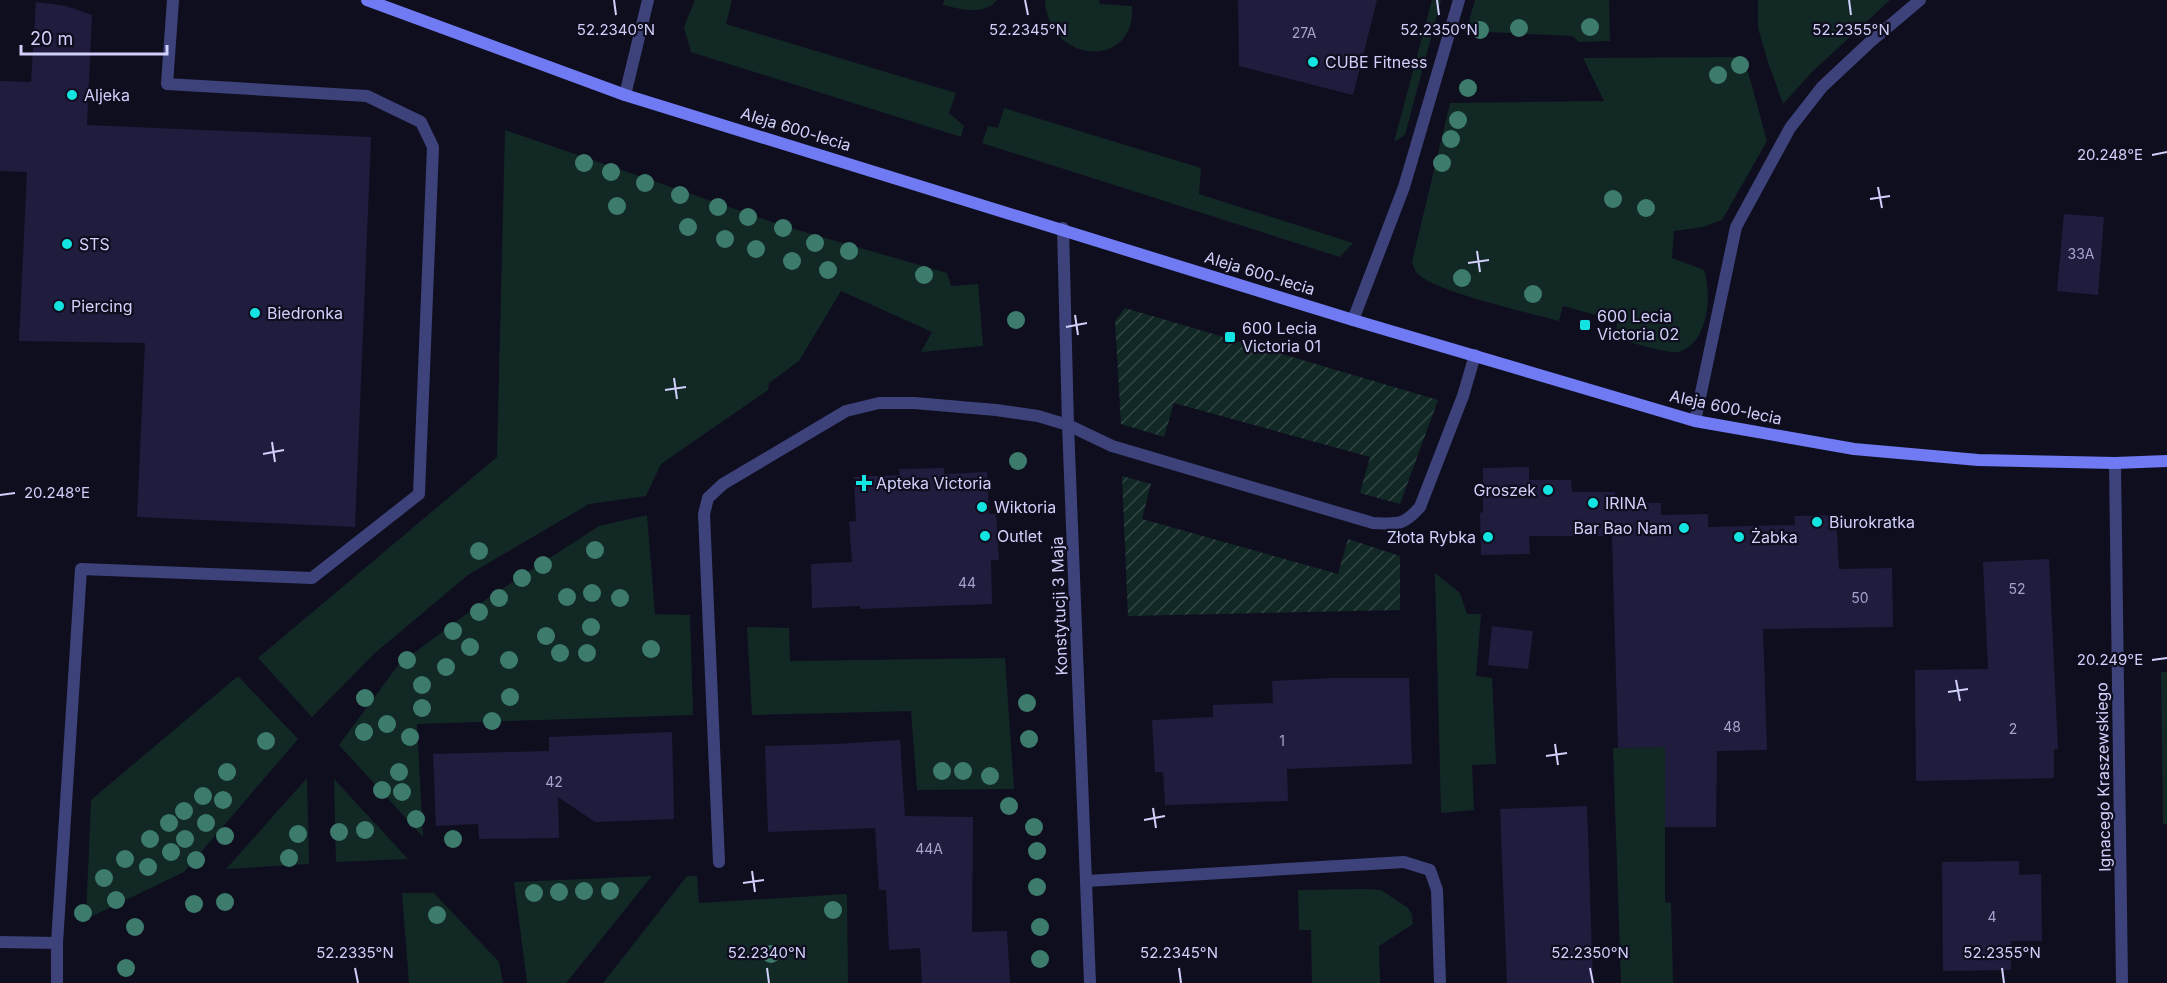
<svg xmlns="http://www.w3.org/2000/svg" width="2167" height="983" viewBox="0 0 2167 983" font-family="Inter,sans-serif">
<defs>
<pattern id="garden-furrows" width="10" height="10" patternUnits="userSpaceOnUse" patternTransform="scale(1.5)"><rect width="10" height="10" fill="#122825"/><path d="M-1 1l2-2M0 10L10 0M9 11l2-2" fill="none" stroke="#334646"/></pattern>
</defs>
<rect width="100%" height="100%" fill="#0f0e1f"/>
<path fill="#122825" d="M695,0H732L726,24L956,93L949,113L964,126L961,137L691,52L684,27Z
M944,0H997C986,16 959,9 943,5Z
M1045,0H1099L1100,4L1132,6C1137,70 1048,65 1045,0Z
M1432,0H1441L1405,135L1394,142Z
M1475,0H1609L1610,41L1579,42L1572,36L1466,31Z
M1758,0H1890L1812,72L1783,104L1768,62L1758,28Z
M1744,57L1767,141L1722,220L1703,227L1674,231L1672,258L1704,270C1712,294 1709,344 1678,352C1666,354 1627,341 1614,337L1618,321L1563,306L1559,321C1530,313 1436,292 1418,274C1415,271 1413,266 1412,262L1450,103L1604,101L1583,58Z
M1004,108L1201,168L1199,194L1353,243L1340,257L982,143L988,126L998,128Z
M505,130L784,226L947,273L951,286L978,284L983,346L921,352L932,332L841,291L799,361L769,383L768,390L661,464L646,496L589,504L468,575L375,653L312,717L258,658L497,457Z
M647,515L655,614L690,615L693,715L417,724L423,837L339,745L399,664L488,598L599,526Z
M1435,573L1460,593L1467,614H1481L1476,676L1492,678L1496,764L1472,765L1474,810L1441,813Z
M747,627L789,628L790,661L1005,658L1014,789L917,790L911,711L752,715Z
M2161,672H2167V824H2163Z
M238,676L298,739L184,872L86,919L91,800Z
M1665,747V902L1671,903L1673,983H1621L1613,748Z
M307,778L309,864L226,869Z
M334,779L408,859L336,862Z
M652,876L566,983H527L514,882Z
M687,876H697L699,903L847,894L848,983H603Z
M1365,889L1381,890L1408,908L1412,915L1413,924L1379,946L1380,983H1312L1311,930H1299L1298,890Z
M402,893H434L499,962L503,983H409Z"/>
<path fill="url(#garden-furrows)" d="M1125,308L1438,400L1400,504L1360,493L1370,457L1174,403L1164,437L1121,424L1115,321Z
M1122,476L1151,484L1142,519L1338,574L1348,539L1400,556V610L1128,616Z"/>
<path fill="#1f1c3e" d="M1238,0H1377L1353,95L1239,66Z
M36,2L66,6L92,15L87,125L371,137L355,527L137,517L145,343L19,341L27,172L0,171V81L31,82Z
M2064,214L2104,217L2098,295L2057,291Z
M1529,467V480H1571L1572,492H1615V503H1661V515L1708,514V527L1795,525L1794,516L1836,515L1839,569L1892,568L1893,627L1763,629L1767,750L1717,751L1716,827H1665V747L1618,748L1612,536H1529L1530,554L1481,555L1480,513L1483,512V468Z
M944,468V474L987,472L989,514H996L999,560H991L992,604L860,609V606L812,608L811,564L852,562L849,522L856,521L854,477L900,475L899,469Z
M2049,559L2058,749H2054V778L1916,781L1915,670L1988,669L1983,562Z
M1492,626L1533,631L1528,669L1488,665Z
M1331,678H1409L1412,764L1287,769L1288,801L1165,805L1163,772H1155L1152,720L1213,717V705L1273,703L1272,681Z
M672,732L674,819L595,822L558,797L559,838L479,839L478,824L436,826L433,754L549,751V737Z
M900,740L905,816L973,817L972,932L1007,931L1010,983H922L920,948L889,950L886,890H879L875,828L768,832L765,746L835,744Z
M1587,806L1593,983H1507L1500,809Z
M2019,861V875L2041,874L2042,941H2011V970L1943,971L1942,862Z"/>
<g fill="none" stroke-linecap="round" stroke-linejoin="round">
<path stroke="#3d427a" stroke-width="12" d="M1068,425L1112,446L1373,523C1398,524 1403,526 1420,507L1463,396L1475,355
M1087,881L1404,862L1430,870L1437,890L1440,983
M57,943L81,569L312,578L419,494L433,147L421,122L367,96L167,84L173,0"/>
<path stroke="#3d427a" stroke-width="12" d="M625,95L648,0
M1063,228L1068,425L1090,983
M1353,320L1404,187L1459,0
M1695,421L1736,227L1790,128L1822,87L1869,43L1920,0
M2115,463L2122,983
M719,862L704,514L708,498L723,484L846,411L879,403H914L996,410L1038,416L1068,425
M0,942L57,943V983"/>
<path stroke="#6f7af3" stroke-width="12" d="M367,0L625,95L1353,320L1695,421L1854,449L1978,460L2115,463L2167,461"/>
</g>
<g fill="#3d7b6c">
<circle cx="1590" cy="27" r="9"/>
<circle cx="1519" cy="28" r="9"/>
<circle cx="1480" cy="30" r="9"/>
<circle cx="1740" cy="65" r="9"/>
<circle cx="1718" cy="75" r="9"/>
<circle cx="1468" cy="88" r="9"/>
<circle cx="1458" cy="120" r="9"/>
<circle cx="1451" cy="139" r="9"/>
<circle cx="584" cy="163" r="9"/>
<circle cx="1442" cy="163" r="9"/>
<circle cx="611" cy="172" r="9"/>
<circle cx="645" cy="183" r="9"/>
<circle cx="680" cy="195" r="9"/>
<circle cx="1613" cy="199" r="9"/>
<circle cx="617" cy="206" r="9"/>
<circle cx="718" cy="207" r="9"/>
<circle cx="1646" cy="208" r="9"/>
<circle cx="748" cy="217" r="9"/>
<circle cx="688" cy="227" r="9"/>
<circle cx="783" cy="228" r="9"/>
<circle cx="725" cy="239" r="9"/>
<circle cx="815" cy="243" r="9"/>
<circle cx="756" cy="249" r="9"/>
<circle cx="849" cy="251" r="9"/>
<circle cx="792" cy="261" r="9"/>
<circle cx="828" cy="270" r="9"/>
<circle cx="924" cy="275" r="9"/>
<circle cx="1462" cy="278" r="9"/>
<circle cx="1533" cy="294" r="9"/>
<circle cx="1016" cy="320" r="9"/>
<circle cx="1018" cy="461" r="9"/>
<circle cx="595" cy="550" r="9"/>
<circle cx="479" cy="551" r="9"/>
<circle cx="543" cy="565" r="9"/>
<circle cx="522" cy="578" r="9"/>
<circle cx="592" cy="593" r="9"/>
<circle cx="567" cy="597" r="9"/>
<circle cx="499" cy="598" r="9"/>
<circle cx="620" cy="598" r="9"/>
<circle cx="479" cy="612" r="9"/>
<circle cx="591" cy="627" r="9"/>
<circle cx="453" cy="631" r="9"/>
<circle cx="546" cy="636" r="9"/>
<circle cx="470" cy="647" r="9"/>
<circle cx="651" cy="649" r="9"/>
<circle cx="560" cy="653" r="9"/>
<circle cx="587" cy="653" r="9"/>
<circle cx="407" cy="660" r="9"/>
<circle cx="509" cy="660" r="9"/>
<circle cx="446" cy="667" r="9"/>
<circle cx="422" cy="685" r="9"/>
<circle cx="510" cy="697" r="9"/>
<circle cx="365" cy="698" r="9"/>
<circle cx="1027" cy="703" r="9"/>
<circle cx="422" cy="708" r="9"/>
<circle cx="492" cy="721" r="9"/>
<circle cx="387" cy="724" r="9"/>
<circle cx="364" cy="732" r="9"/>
<circle cx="410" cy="737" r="9"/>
<circle cx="1029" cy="739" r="9"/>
<circle cx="266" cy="741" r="9"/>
<circle cx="942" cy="771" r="9"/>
<circle cx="963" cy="771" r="9"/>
<circle cx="227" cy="772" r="9"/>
<circle cx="399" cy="772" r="9"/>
<circle cx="990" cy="776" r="9"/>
<circle cx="382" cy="790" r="9"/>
<circle cx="402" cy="792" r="9"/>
<circle cx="203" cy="796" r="9"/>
<circle cx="223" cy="800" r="9"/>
<circle cx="1009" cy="806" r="9"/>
<circle cx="184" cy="811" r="9"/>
<circle cx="416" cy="819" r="9"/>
<circle cx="169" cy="823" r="9"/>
<circle cx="206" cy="823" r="9"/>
<circle cx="1034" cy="827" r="9"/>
<circle cx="365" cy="830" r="9"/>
<circle cx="339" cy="832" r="9"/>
<circle cx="298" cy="834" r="9"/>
<circle cx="225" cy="836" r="9"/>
<circle cx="150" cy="839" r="9"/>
<circle cx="185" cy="839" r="9"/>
<circle cx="453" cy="839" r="9"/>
<circle cx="1037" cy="851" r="9"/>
<circle cx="171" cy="852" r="9"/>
<circle cx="289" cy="858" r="9"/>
<circle cx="125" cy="859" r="9"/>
<circle cx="196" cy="860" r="9"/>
<circle cx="148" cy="867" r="9"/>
<circle cx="104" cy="878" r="9"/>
<circle cx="1037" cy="887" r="9"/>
<circle cx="584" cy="891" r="9"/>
<circle cx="610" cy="891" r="9"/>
<circle cx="559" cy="892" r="9"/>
<circle cx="534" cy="893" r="9"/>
<circle cx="116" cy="900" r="9"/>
<circle cx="225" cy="902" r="9"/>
<circle cx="194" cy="904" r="9"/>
<circle cx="833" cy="910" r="9"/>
<circle cx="83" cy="913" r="9"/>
<circle cx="437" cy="915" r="9"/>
<circle cx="135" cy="927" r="9"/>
<circle cx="1040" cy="927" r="9"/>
<circle cx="771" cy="954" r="9"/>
<circle cx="1040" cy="959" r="9"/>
<circle cx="126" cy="968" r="9"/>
</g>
<path fill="none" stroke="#d0d0fb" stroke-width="2" d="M614,0L616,15M1025,0L1028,15M1437,0L1439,15M1849,0L1851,15M2152,155L2167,152M1878,187L1882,208M1870,199L1890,196M1477,251L1480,272M1468,263L1489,260M1075,315L1078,335M1066,327L1087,323M674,378L677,399M665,390L686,387M272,442L275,462M263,454L284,450M0,495L15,493M2152,660L2167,658M1956,680L1960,701M1948,692L1968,689M1555,744L1558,765M1546,756L1567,753M1153,808L1156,828M1144,820L1165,816M752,871L755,892M743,883L764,880M355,968L358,983M767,968L769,983M1179,968L1181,983M1590,968L1593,983M2002,968L2004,983"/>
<g fill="#13e4e1" stroke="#0f0e1f" stroke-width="2">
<circle cx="1313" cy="62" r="6"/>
<circle cx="72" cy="95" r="6"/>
<circle cx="67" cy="244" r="6"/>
<circle cx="59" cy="306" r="6"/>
<circle cx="255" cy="313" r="6"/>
<rect x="1579" y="319" width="12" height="12" rx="3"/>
<rect x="1224" y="331" width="12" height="12" rx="3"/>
<path d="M861 474h6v6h6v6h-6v6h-6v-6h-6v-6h6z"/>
<circle cx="1548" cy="490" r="6"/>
<circle cx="1593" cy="503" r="6"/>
<circle cx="982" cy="507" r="6"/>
<circle cx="1817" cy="522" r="6"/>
<circle cx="1684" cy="528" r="6"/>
<circle cx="985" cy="536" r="6"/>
<circle cx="1488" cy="537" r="6"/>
<circle cx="1739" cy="537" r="6"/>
</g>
<g text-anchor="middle" stroke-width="4.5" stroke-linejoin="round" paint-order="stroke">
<g font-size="14" fill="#a4a3cc">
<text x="1304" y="38">27A</text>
<text x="2081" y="259">33A</text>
<text x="967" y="588">44</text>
<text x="2017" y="594">52</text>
<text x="1860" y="603">50</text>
<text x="1732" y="732">48</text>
<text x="2013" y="734">2</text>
<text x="1282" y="746">1</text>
<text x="554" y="787">42</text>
<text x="929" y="854">44A</text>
<text x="1992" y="922">4</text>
</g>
<g font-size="16" fill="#d0d0fb" stroke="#0f0e1f" text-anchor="start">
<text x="1325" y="68">CUBE Fitness</text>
<text x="84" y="101">Aljeka</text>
<text x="79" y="250">STS</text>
<text x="71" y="312">Piercing</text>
<text x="267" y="319">Biedronka</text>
<text x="1597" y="322">600 Lecia<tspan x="1597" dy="18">Victoria 02</tspan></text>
<text x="1242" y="334">600 Lecia<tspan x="1242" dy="18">Victoria 01</tspan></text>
<text x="876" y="489">Apteka Victoria</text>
<text x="1536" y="496" text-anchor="end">Groszek</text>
<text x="1605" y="509">IRINA</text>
<text x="994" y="513">Wiktoria</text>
<text x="1829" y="528">Biurokratka</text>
<text x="1672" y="534" text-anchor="end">Bar Bao Nam</text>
<text x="997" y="542">Outlet</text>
<text x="1476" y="543" text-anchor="end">Złota Rybka</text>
<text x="1751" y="543">Żabka</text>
</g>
<g font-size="16" fill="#d0d0fb" stroke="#0f0e1f">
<text transform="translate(796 129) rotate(17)" y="6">Aleja 600-lecia</text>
<text transform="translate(1260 273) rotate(17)" y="6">Aleja 600-lecia</text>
<text transform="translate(1726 407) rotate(12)" y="6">Aleja 600-lecia</text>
<text transform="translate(1059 606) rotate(-92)" y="6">Konstytucji 3 Maja</text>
<text transform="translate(2103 777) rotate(-91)" y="6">Ignacego Kraszewskiego</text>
</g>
</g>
<g font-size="15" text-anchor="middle" fill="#d0d0fb" stroke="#0f0e1f" stroke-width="4.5" stroke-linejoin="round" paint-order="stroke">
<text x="616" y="35">52.2340°N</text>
<text x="1028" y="35">52.2345°N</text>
<text x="1439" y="35">52.2350°N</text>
<text x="1851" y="35">52.2355°N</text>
<text x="2110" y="160">20.248°E</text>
<text x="57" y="498">20.248°E</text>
<text x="2110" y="665">20.249°E</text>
<text x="355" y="958">52.2335°N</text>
<text x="767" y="958">52.2340°N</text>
<text x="1179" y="958">52.2345°N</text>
<text x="1590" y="958">52.2350°N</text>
<text x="2002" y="958">52.2355°N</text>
</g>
<path d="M21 45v9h146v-9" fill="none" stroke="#d0d0fb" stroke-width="3"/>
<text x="30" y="45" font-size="18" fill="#d0d0fb" stroke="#0f0e1f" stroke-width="4.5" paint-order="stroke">20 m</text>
</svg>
